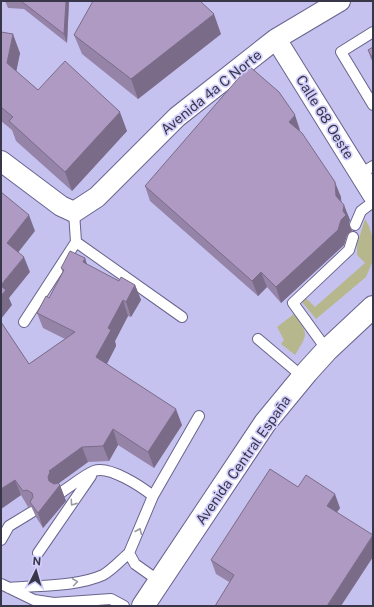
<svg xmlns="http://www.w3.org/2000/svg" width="374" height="607" viewBox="0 0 374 607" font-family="'Public Sans',sans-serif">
<rect width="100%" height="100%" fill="#c6c2f0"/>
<path fill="#b6b78c" d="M365,219L369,226L373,239L372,263L366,277L316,319L302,302L306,298L315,307L365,263L357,255V245Z
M294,314C309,335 308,333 295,355L281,344L284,340L277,327Z"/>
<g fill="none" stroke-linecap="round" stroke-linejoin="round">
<defs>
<path id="lane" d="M373,32L341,52L373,105
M360,174L373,166
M355,225L361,211L373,202
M76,242L182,317
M24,322L76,242L74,212
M258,339L303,377
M327,350L293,303L349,250L353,237
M60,493C70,487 84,475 94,471C109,465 142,487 153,496L129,553L135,564L159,581
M153,496L199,416
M1,540L9,526L32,512
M38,553L91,476
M1,584L34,600L54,603L111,599L124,606
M9,588C38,585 76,587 103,575C112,570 121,560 129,553"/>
<path id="street" d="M276,39L373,195
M1,161L61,206L74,212L97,197L177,117L276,39L340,1"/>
<path id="secondary" d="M143,606L265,423L307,372L327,350L373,307"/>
</defs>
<use href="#lane" stroke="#68648d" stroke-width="12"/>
<use href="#street" stroke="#68648d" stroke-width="22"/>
<use href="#secondary" stroke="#68648d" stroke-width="24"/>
<use href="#lane" stroke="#fff" stroke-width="10"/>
<use href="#street" stroke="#fff" stroke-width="20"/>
<use href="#secondary" stroke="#fff" stroke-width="22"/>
</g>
<path fill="#9684a8" d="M5,1H69L67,43L24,9L8,8Z
M1,32L20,53L16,71L38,90L127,131L72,191L16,141L12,130L1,121Z
M221,34L138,99L82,54L74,35Z
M373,47V62L371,59L368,50Z
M300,130L299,131L341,197V201L350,220L349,223L352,231L347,235L344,245L281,303L267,287L258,296L150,201L145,186Z
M85,258L87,265L119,281L135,285L141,300L131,317L128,316L115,341L116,346L107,364L182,425L154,468L118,445L109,461L88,462L59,483L66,501L43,528L36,517L31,506L28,507L21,495L1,509V322L29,364L65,339L43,328L37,313L49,298L63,273L61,268Z
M298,487L340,508L337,512L229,582L216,574L211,560Z"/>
<path fill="#7a6c88" d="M66,1H69L67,43L64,34Z
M214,14L221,34L138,99L131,79Z
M13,34L20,53L14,83L7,63Z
M120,112L127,131L72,191L65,172Z
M295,115L300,130L294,137L289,122Z
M335,182L341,197L342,211L336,196Z
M344,205L350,220L349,223L352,231L347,235L344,245L281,303L276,287L341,220Z
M29,215L35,231L13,259L7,243Z
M24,257L30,272L9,298L12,305L1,319V285Z
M85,258L90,274L83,262Z
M261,272L267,287L258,296L252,281Z
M135,285L141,300L131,317L126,302Z
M123,300L128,316L115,341L116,346L102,373L96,357L108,328Z
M176,409L182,425L154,468L148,452Z
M113,429L118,445L109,461L103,446Z
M82,447L88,462L55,486L60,485L66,501L43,528L38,513L49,471Z
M15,480L21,495L1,509V489Z
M335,494L340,508L332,519L327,506Z
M373,535V557L341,606H327Z"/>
<path fill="#af9ac3" stroke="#7a6c88" d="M21,1H66L64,34Z
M93,1H200L214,14L131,79L74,35Z
M1,32L13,34L7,63L38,90L65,61L120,112L65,172L9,121L13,117L1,107Z
M373,47V59L368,50Z
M249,66L279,92L295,115L289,122L302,133L335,182L336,196L344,205L343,211L346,215L341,220L338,230L276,287L261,272L252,281L145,186Z
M1,192L29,215L7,243L24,257L1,285Z
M70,251L85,258L83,262L119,281L121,277L135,285L126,302L123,300L108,328L111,330L96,357L176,409L148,452L113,429L103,446L82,447L49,471L50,472L48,477L49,481L54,484L58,483L60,485L38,513L30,502L33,497L32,493L27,490L23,491L15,480L1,489V322L29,364L75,332L37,313L46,296L49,298L64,270L61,268Z
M1,286L6,290L1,296Z
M270,469L298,487L306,475L335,494L327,506L373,535L327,606H215L234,575L211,560Z"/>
<defs><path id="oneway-chevron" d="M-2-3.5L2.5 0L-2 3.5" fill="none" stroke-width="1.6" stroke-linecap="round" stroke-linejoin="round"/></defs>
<g stroke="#9c9ba4">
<use href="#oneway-chevron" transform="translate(73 503) rotate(125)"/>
<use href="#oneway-chevron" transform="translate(139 531) rotate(-67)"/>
<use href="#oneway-chevron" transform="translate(75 582) rotate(-8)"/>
</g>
<g text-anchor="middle" stroke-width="3.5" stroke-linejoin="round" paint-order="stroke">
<g font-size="14" fill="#383749" stroke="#d3cffd">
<text transform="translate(211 92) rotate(-39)" y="5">Avenida 4a C Norte</text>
<text transform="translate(325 117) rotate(58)" y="5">Calle 68 Oeste</text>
<text transform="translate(243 460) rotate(-55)" y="5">Avenida Central España</text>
</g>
</g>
<rect width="374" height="607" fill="none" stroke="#383749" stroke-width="4"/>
<g transform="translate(36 571) rotate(5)" stroke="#d3cffd" stroke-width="3" paint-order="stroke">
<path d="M0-3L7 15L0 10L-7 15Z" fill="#383749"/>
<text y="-6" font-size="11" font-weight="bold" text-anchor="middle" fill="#383749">N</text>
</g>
</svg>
